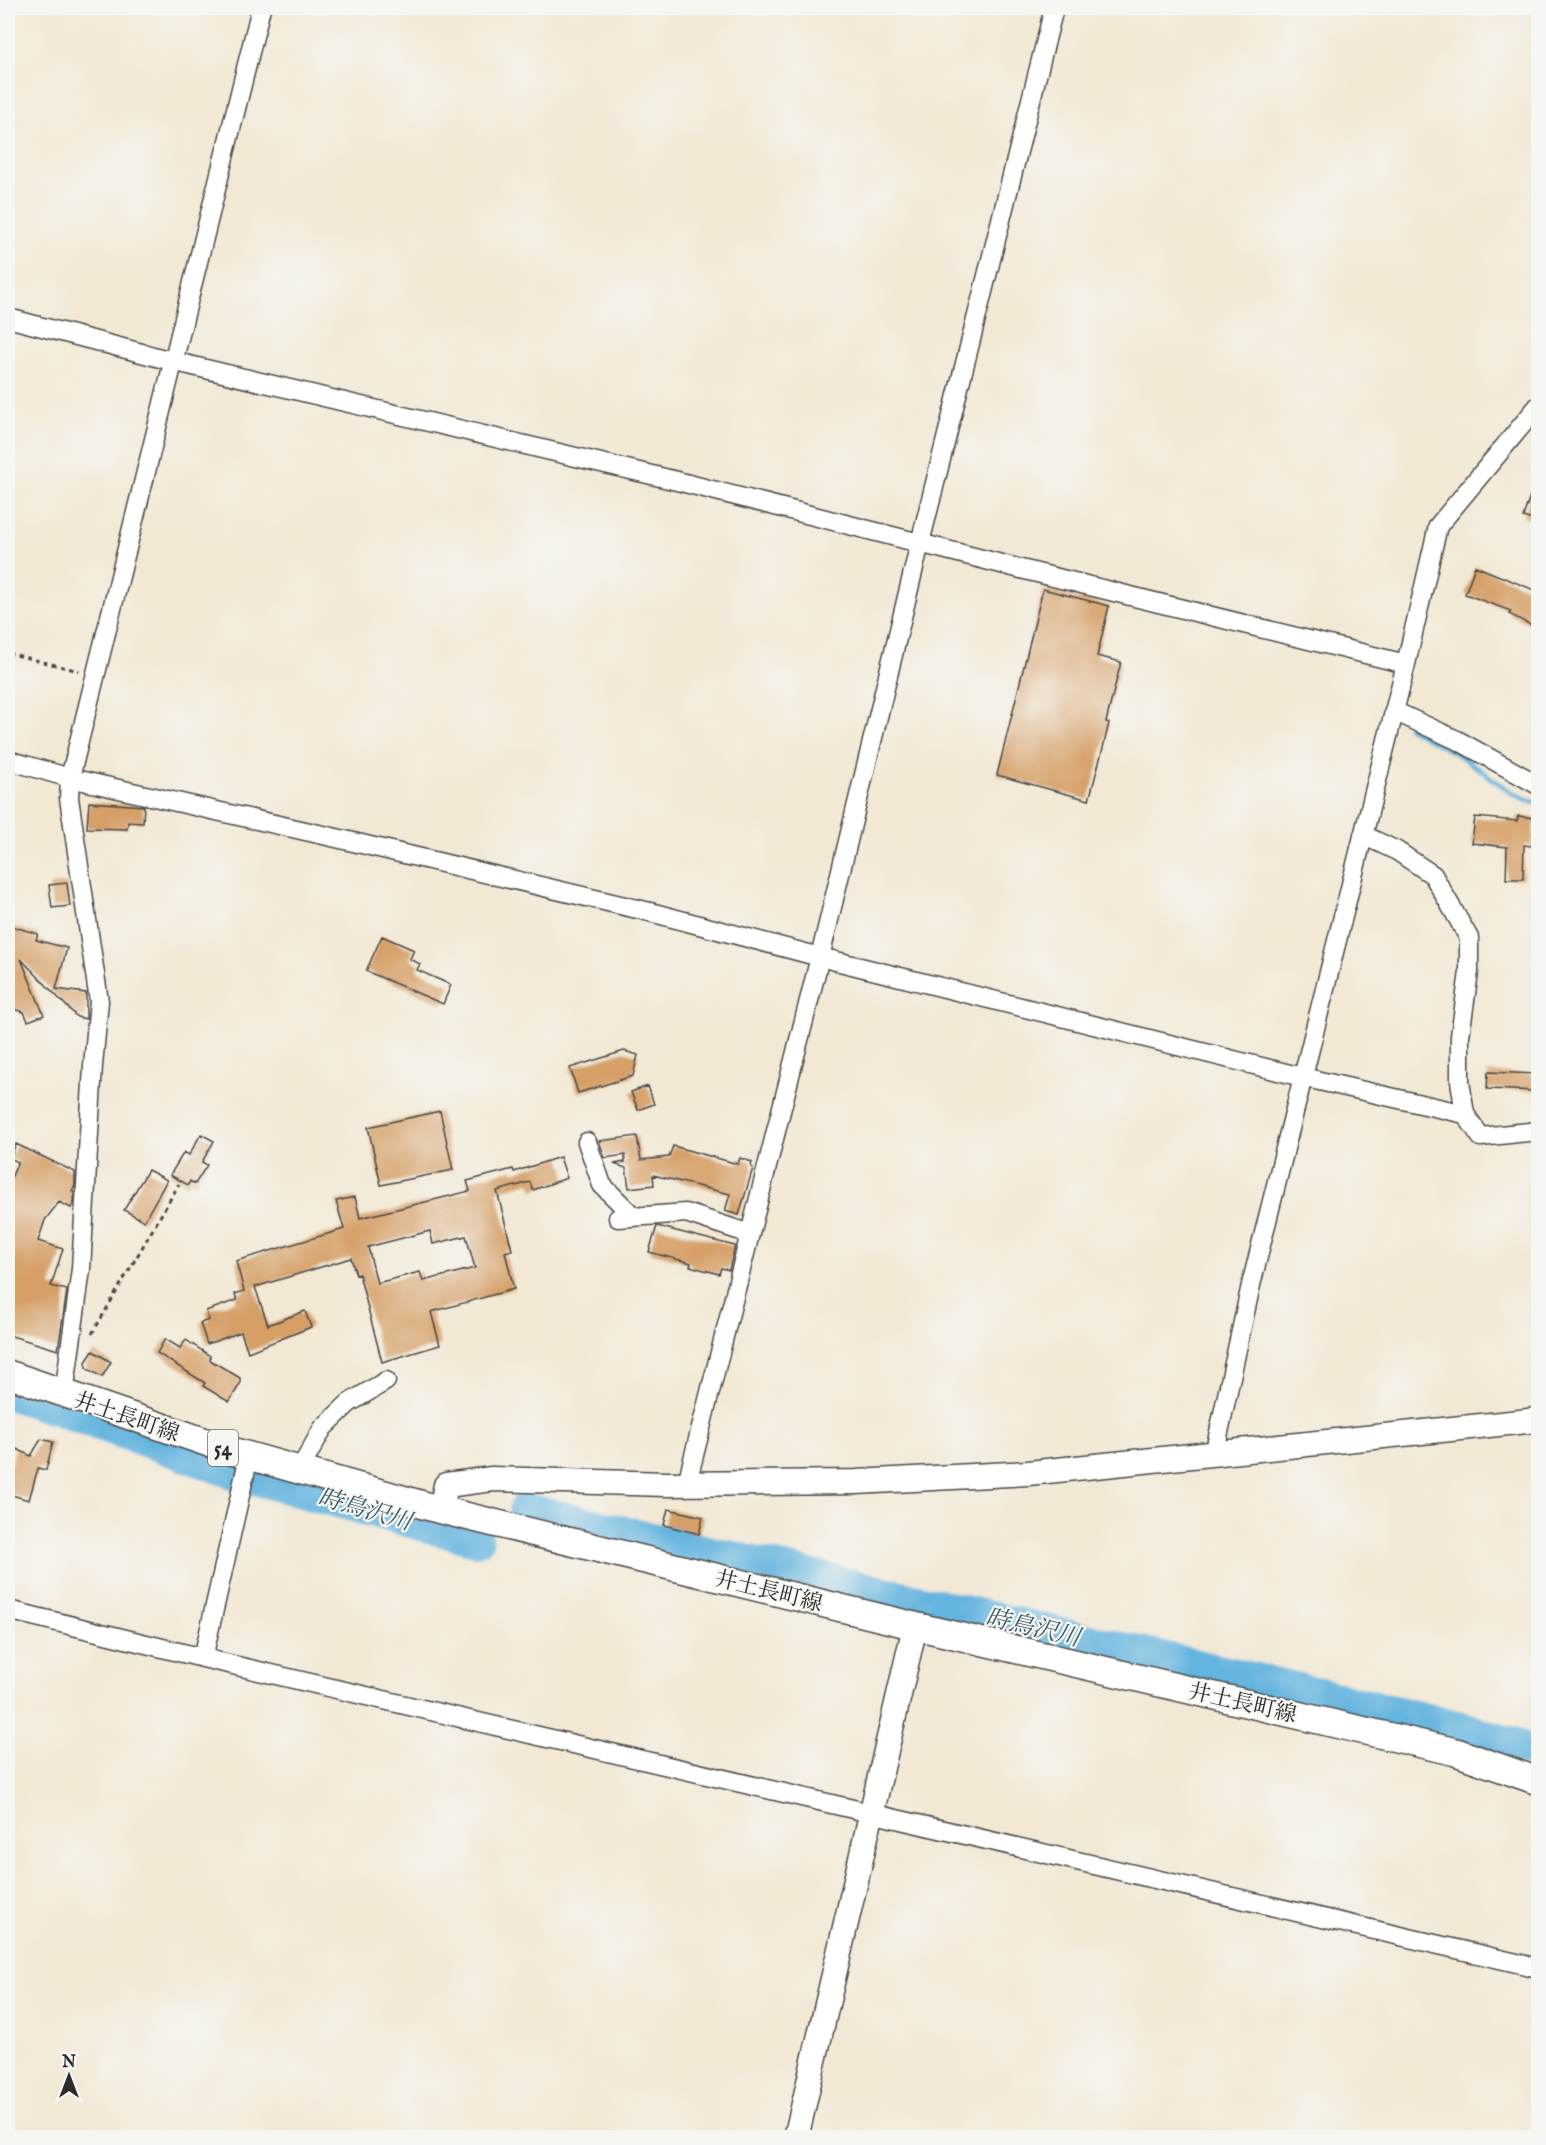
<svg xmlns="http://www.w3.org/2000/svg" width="1546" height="2145" viewBox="0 0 1546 2145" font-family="'IM FELL English','Noto Serif JP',serif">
<rect width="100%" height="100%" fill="#f6f6f2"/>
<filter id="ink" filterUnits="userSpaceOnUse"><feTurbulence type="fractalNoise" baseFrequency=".0167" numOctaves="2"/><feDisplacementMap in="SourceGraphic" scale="12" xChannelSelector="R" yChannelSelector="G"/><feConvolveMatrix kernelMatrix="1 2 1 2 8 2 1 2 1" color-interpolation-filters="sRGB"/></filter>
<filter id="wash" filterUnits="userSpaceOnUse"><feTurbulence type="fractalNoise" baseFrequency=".008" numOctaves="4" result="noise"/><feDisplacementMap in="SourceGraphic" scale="24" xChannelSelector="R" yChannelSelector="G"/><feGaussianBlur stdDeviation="1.35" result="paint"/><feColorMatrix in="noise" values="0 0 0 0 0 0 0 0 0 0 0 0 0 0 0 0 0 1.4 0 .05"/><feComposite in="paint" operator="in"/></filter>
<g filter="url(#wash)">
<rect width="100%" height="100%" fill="#f2e8d4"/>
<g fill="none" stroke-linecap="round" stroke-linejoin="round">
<path stroke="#63b4de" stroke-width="5" d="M1408,727L1462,757L1514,794L1538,804"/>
<path stroke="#63b4de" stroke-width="33" d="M8,1393L49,1407
M63,1411L234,1473
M253,1478L477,1540
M525,1509L1464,1728L1538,1753"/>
</g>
<g id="blocks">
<path fill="#d59f66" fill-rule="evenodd" d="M1536,478H1539V522L1523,517Z
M1475,566L1539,592V629L1509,614L1511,611L1465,594Z
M1043,589L1109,606L1097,656L1121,662L1106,722L1109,723L1104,744L1089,800L997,775Z
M89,802L144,806L143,823L128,822L127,829L87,828Z
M1518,816L1535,818L1532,846L1524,845L1523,879H1506L1507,847L1472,843L1475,817L1517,821Z
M67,883L70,906L52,908L49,885Z
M8,925L38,934L36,940L67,948L56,989L86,993V1019L77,1017L21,959L44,1015L28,1021L24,1012L8,1008Z
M382,936L414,950L410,959L420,964L417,970L451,985L443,1004L366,971Z
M624,1051L638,1055L633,1076L578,1093L570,1068Z
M1488,1072L1539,1074V1091L1487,1089Z
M648,1086L654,1104L638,1110L631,1092Z
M440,1111L453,1170L381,1185L368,1127Z
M201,1134L214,1141L202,1162L207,1165L195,1184L190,1181L188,1185L170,1175L184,1152L189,1155Z
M637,1136L641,1160L669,1157L673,1146L738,1164L740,1158L752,1162L751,1167L753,1168L739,1215L725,1211L730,1194L653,1175L654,1185L629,1188L626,1168L614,1164L625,1162V1155L605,1158L599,1141Z
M16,1144L75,1172V1186L72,1191L74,1192V1202L71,1208L59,1202L45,1220L38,1241L63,1249L51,1286L67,1290L58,1350L8,1335V1185L18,1162L10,1158Z
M560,1157L567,1178L533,1190L530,1182L497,1191L512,1250L505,1252L514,1289L431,1312L440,1345L382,1362L359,1274L356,1275L351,1258L255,1287L268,1325L305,1311L311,1327L248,1352L241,1332L207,1344L200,1323L209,1320L206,1311L237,1300L235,1294L244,1291L236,1261L344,1229L336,1201L355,1197L360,1218L470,1191L467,1181L513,1169L514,1172ZM430,1231L433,1244L466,1236L475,1268L423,1281L420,1272L377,1283L368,1247Z
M148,1170L167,1180L144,1221L124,1210Z
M657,1226L735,1246L729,1270L721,1268L719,1274L690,1266L691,1263L649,1252Z
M165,1339L180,1348L186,1340L210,1356V1360L240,1378V1384L229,1402L203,1386L205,1383L157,1353Z
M93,1351L111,1362L102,1377L86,1368V1362Z
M41,1439L53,1442L46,1470L38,1468L29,1500L8,1494V1464L11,1465L15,1448L31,1456Z
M668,1509L703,1517L699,1534L664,1525Z"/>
</g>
</g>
<g filter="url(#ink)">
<use href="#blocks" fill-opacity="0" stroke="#494744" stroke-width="1.5"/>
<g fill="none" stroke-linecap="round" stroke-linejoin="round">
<defs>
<path id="street" d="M8,318L172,361L677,481L1021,569L1406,664
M1394,711L1459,741L1538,785
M8,760L70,778L332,837L650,912L820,957L1302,1077L1465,1114L1460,1081V1036L1469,972V938L1433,875L1397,851L1363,835
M1465,1114L1481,1137L1538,1131
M587,1142L602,1185L634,1217
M618,1218L686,1213L750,1234
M64,1394L81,1269L93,1066L99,1001L69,798L70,778L261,8
M1214,1455L1251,1285L1406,664L1438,526L1538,406
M299,1471L323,1428L349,1403L386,1381
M687,1483L820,957L920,543L1054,8
M8,1610L203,1658L1538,1968
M203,1658L249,1456"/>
<path id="secondary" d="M441,1510L446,1485L492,1479L667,1484L856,1482L1028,1473L1538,1420
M796,2138L915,1626"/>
<path id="primary" d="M8,1374L235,1452L441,1510L915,1626L1456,1752L1538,1781"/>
</defs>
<use href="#street" stroke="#494744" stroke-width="21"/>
<use href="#secondary" stroke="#494744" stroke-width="27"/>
<use href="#primary" stroke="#494744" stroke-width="30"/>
<path stroke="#494744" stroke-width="3" stroke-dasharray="4.5 4.5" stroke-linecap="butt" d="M8,653L79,671
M92,1334L179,1184"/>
<use href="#street" stroke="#fff" stroke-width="18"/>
<use href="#secondary" stroke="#fff" stroke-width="24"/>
<use href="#primary" stroke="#fff" stroke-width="27"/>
</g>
</g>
<g text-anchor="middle" stroke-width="4.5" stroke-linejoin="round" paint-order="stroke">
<rect fill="#f6f6f2" stroke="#686867" stroke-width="1.5" x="208" y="1430" width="30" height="36" rx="4.5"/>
<g font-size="21" font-weight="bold" fill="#2b2b2b">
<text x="223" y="1455">54</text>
</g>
<g font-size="22" fill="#2b2b2b" stroke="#f6f6f2">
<text transform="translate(127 1416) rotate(19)" y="8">井土長町線</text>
<text transform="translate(769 1590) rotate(14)" y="8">井土長町線</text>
<text transform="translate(1243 1702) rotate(13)" y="8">井土長町線</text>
</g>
<g font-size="24" font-style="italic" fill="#3f5b6a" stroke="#f6f6f2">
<text transform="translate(365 1509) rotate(16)" y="8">時鳥沢川</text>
<text transform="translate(1033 1627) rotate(13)" y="8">時鳥沢川</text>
</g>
</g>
<rect width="1546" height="2145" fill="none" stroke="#f6f6f2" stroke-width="30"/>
<g transform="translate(69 2076)" stroke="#f6f6f2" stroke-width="4.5" paint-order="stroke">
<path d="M0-4.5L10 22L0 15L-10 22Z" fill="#2b2b2b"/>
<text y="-9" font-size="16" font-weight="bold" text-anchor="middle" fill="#2b2b2b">N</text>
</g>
</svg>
